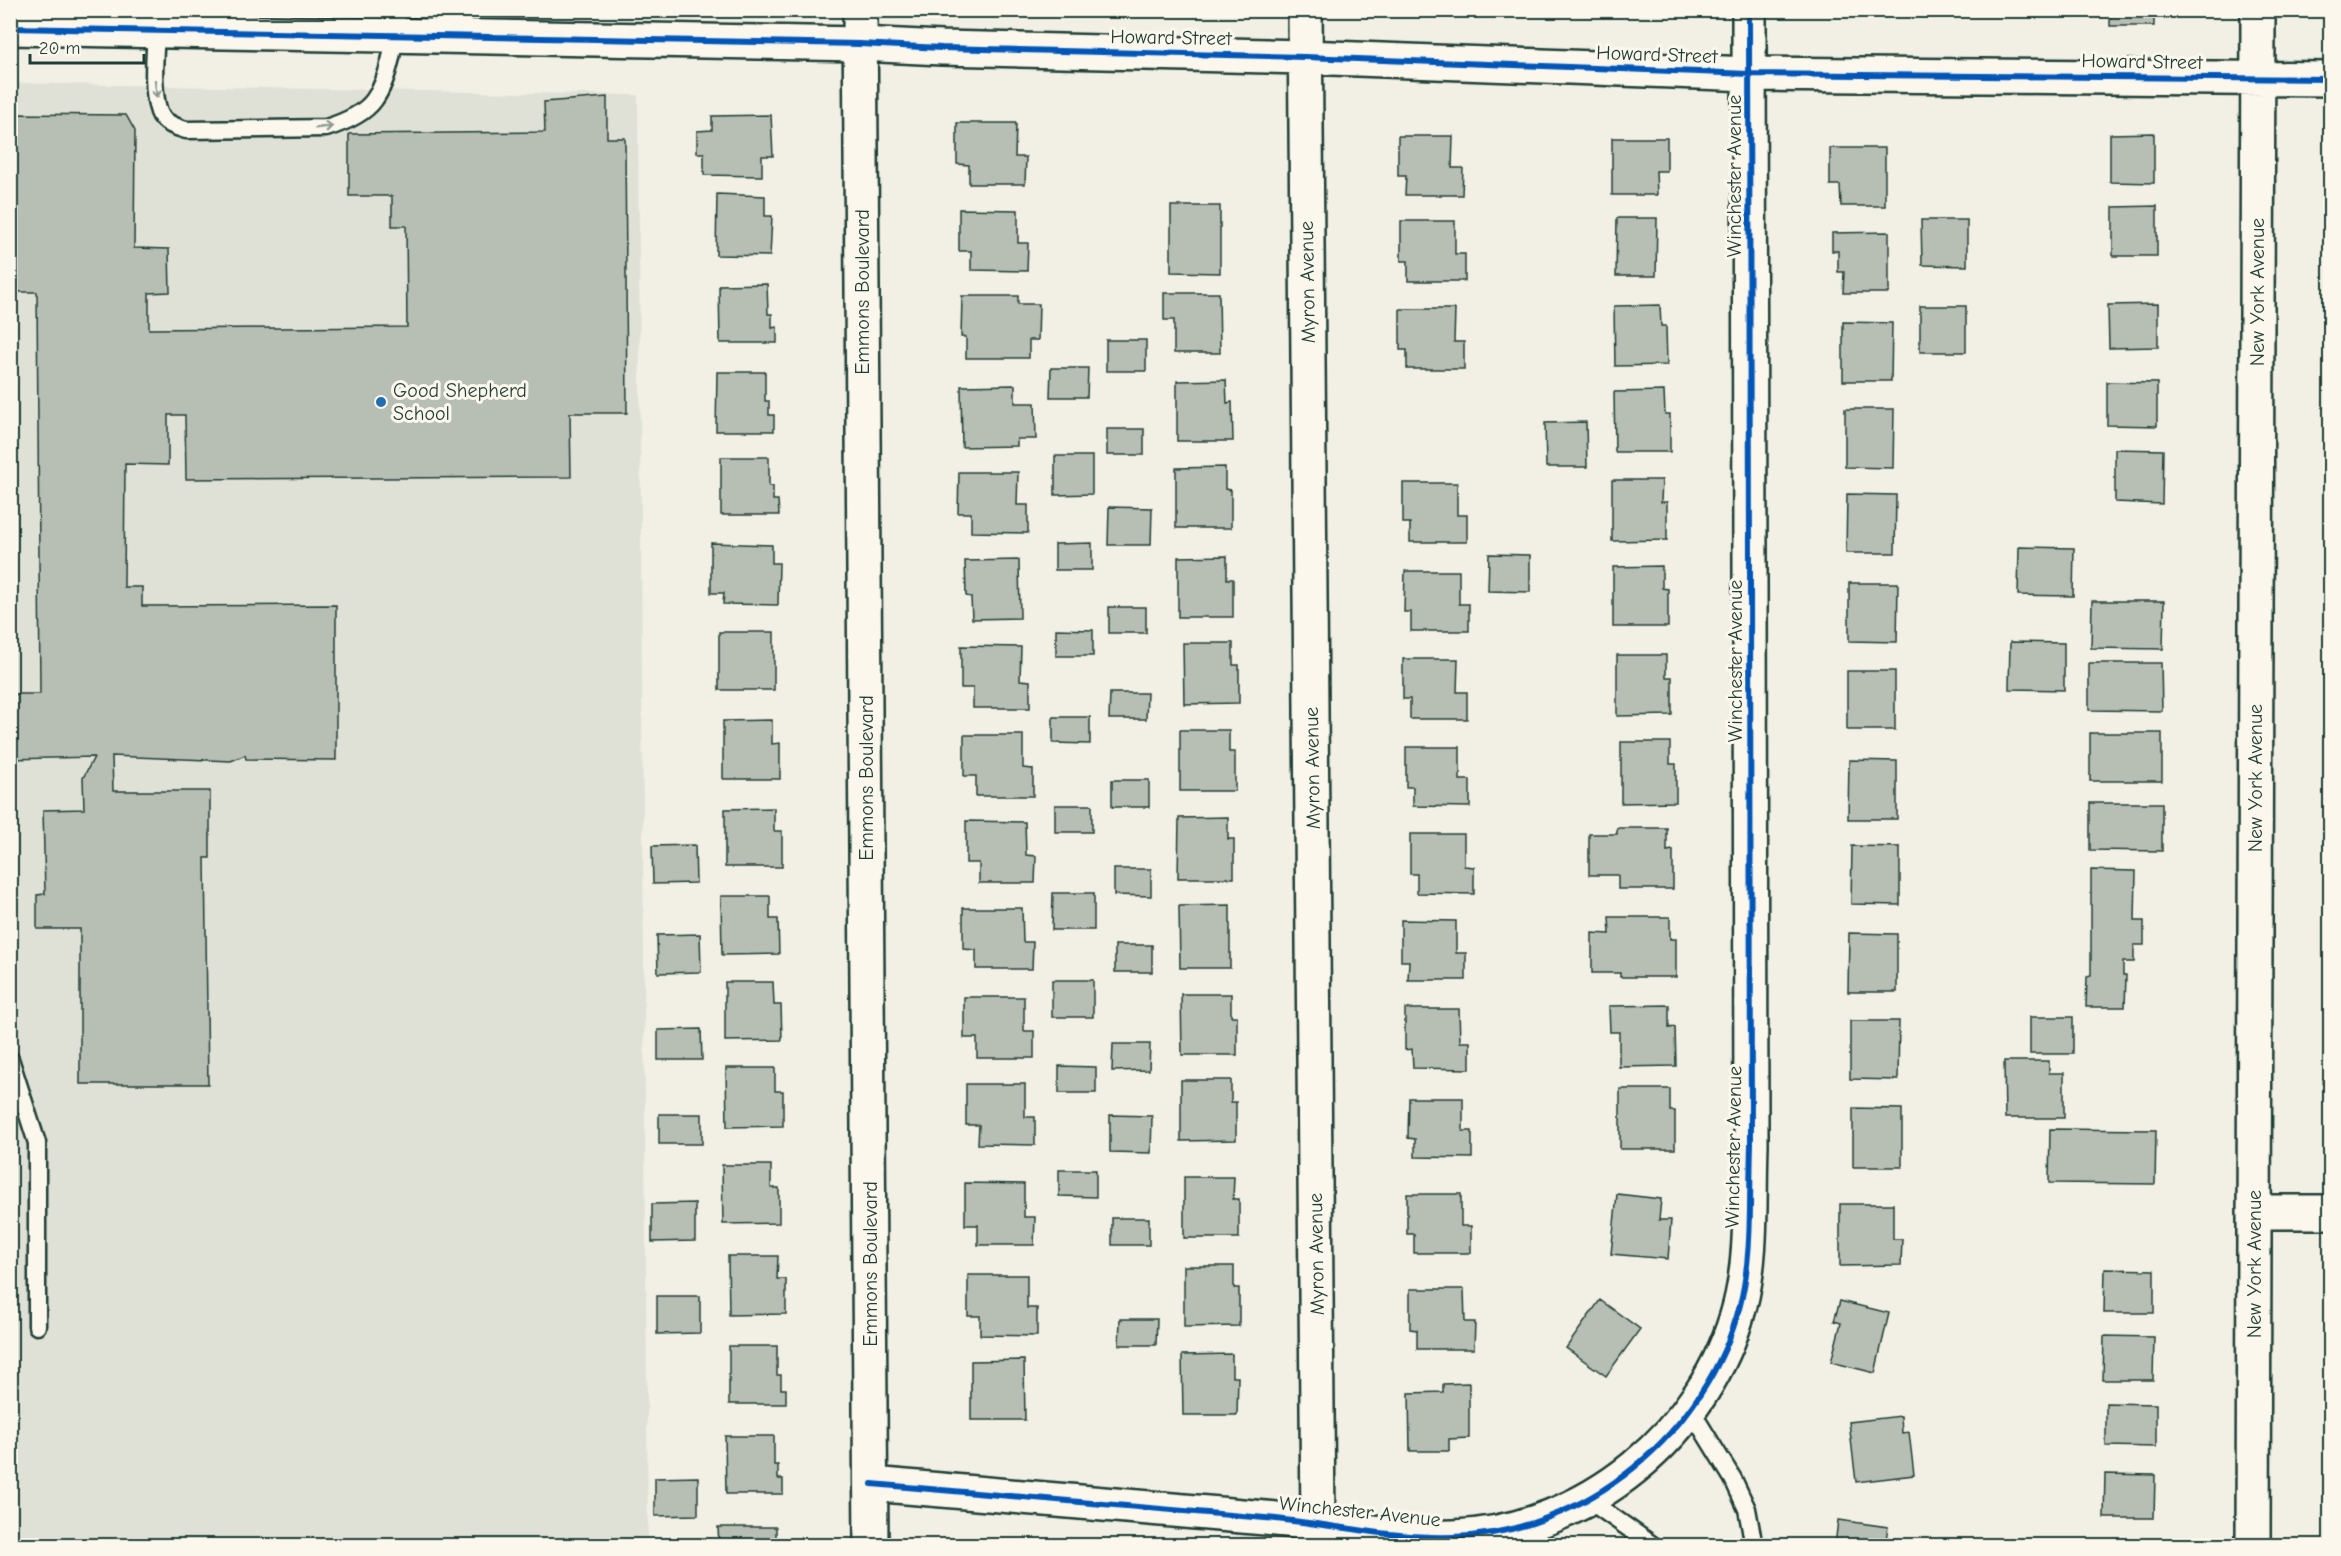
<svg xmlns="http://www.w3.org/2000/svg" width="2341" height="1556" viewBox="0 0 2341 1556" font-family="'Comic Neue',sans-serif">
<rect width="100%" height="100%" fill="#f2f0e5"/>
<filter id="ink" filterUnits="userSpaceOnUse"><feTurbulence type="fractalNoise" baseFrequency=".0167" numOctaves="2"/><feDisplacementMap in="SourceGraphic" scale="12" xChannelSelector="R" yChannelSelector="G"/><feConvolveMatrix kernelMatrix="1 2 1 2 8 2 1 2 1" color-interpolation-filters="sRGB"/></filter>
<g filter="url(#ink)">
<path fill="#e0e1d6" d="M11,83L638,95L648,1545L11,1546Z"/>
<path fill="#b7beb3" stroke="#1f3d34" stroke-width="1.5" d="M2110,10H2154V26H2110Z
M607,97V138H625L627,413H570L571,477L186,479L185,415H168V465L125,464L124,587H142V606L336,605V760L246,759L245,755L231,761L112,756L113,791H210V858H205L208,1084H80V929H37V895L45,894L43,810L84,809L83,778L94,757L10,759V694H40L37,292H10V114L126,115L135,131L134,248L169,249L170,292L149,293V329L407,327L406,226H392V196H349V134L545,132L544,102Z
M771,115L773,156H762V176L704,175V153H697V131L712,130V116Z
M957,123H1016L1015,157H1026L1025,184H969V165L957,164Z
M2154,133V183L2110,182V134Z
M1398,136H1453L1452,168H1463L1462,195H1405L1406,176H1398Z
M1612,138H1667V171H1656L1657,195H1612Z
M1830,148H1885V206H1841L1840,185H1830Z
M717,194L765,196V216H772L770,256L716,255Z
M1171,206H1220V273L1171,272Z
M2157,206V256H2113V207Z
M959,209L1018,210V243H1028L1027,271L971,270V251H959Z
M1617,218H1657L1656,276H1616Z
M1921,220H1967V266L1922,265Z
M1401,221H1455V254H1465V281H1408V261H1401Z
M1889,232V293H1843L1844,272H1838V251H1832V233Z
M767,284L768,314H772V328L777,327V343H720L719,285Z
M1164,293H1219L1220,353H1174V320H1164Z
M962,296H1018V304H1039L1038,340H1029V358H966V337H961Z
M2158,304V347L2109,348L2108,305Z
M1660,305L1661,326H1666L1667,365L1615,366L1614,306Z
M1920,306H1966V352H1920Z
M1400,309H1455L1454,342H1464V369H1407V350H1400Z
M1843,322L1892,323L1891,381H1843Z
M1106,340H1146V371H1106Z
M1051,368H1088L1087,397H1050Z
M717,372H765V401H769V415H774V431H716Z
M1226,380L1227,403L1232,402L1233,441H1177V381Z
M2107,382L2157,383V426L2107,425Z
M1015,385V403H1035L1036,439H1017V446L962,447L961,386Z
M1664,391L1665,414H1670V452H1615L1614,392Z
M1845,409H1894L1893,468L1845,467Z
M1586,422L1587,467H1546L1545,423Z
M1107,429H1144V455H1107Z
M2115,449L2163,450L2162,504L2115,502Z
M1055,456H1092V494L1055,495Z
M721,457H769V486H773V500H778L779,515H721Z
M1225,467V489L1231,490V528H1176V468Z
M959,472H1018L1017,505H1028V533L971,532V513H958Z
M1612,480H1662L1661,502H1667V540L1612,541Z
M1403,483H1457V515H1467V542H1410V523H1403Z
M1847,494L1896,495L1895,553H1846Z
M1109,507L1152,508L1151,545H1108Z
M711,543L772,545V563H779L778,605L723,604L724,593H711Z
M1092,543V570H1055V544Z
M2019,547L2074,548L2073,596L2018,595Z
M1489,554L1530,555V592L1488,591Z
M1227,556V579H1233V617H1178V557Z
M1019,560L1020,618L972,619L971,597L966,596L965,561Z
M1662,566V588L1668,589V627H1613V567Z
M1405,571H1459V604H1469V631H1411V612H1404Z
M1849,583H1898L1897,642L1849,641Z
M2092,601H2164L2163,649L2091,648Z
M1109,607H1146V633H1109Z
M1056,629L1093,630V656H1056Z
M719,632H774V690H719Z
M2010,642L2064,643V690L2009,689Z
M1183,643H1233V665H1239V703L1184,704Z
M961,646L1021,647L1020,680L1030,681V708H973V688H961Z
M1617,655H1666V677H1672V715L1617,716Z
M1403,659H1458L1457,692H1467V719H1410V699H1403Z
M2089,663H2161L2162,711L2089,710Z
M1847,671H1895V730H1847Z
M1110,693H1147L1146,719H1109Z
M1053,717H1090V744L1053,743Z
M772,720V744L780,743V779H723V721Z
M1180,730H1229V752H1235V791H1180Z
M2090,733H2162V781H2090Z
M964,735H1023V768L1033,769V796H976V776H964Z
M1621,742H1670V764H1676V802L1621,803Z
M1406,747H1460V780H1470V807L1413,806V787H1406Z
M1849,760L1897,761V819H1848Z
M1112,780H1149V807H1112Z
M2090,803H2162V851L2090,850Z
M1055,805H1092V832H1055Z
M774,808V831H782V867H725V809Z
M1228,817V839H1234V878H1178L1179,818Z
M966,821L1025,822L1026,855L1036,856L1035,883H979V863H966Z
M1617,828H1667V851L1673,850V889H1618V875H1589V834H1617Z
M1410,834H1464V866L1474,867V894L1417,893V874H1410Z
M695,845L696,883L653,884L652,846Z
M1852,846L1900,847V905L1851,904Z
M1114,869H1151V896L1114,895Z
M2091,870L2136,871L2135,921H2144V945H2134V962H2123V975H2126L2125,1007H2086L2087,977L2091,976Z
M1053,893H1094V930H1052Z
M721,896H770V919H778L779,954L722,955Z
M1230,905V968H1180L1179,906Z
M963,908H1022L1023,942H1033L1032,969H976V950L963,949Z
M1609,917H1670V939H1676V977H1620V973H1592V933L1610,934Z
M1401,920L1456,921V953H1466V980H1408L1409,961H1401Z
M1849,933L1897,934V992H1848Z
M700,934L701,972L658,973L657,935Z
M1115,945H1152V972H1115Z
M1052,980H1093V1017H1052Z
M725,982H773L774,1005H781L782,1040L725,1041Z
M1181,994H1231V1016H1237V1055H1182Z
M964,997H1024V1031H1034V1058H977V1038H964Z
M1669,1005V1028L1675,1027L1676,1066L1619,1067V1032H1610L1609,1006Z
M1405,1009H1459L1460,1042H1470V1069L1413,1068L1412,1049L1405,1050Z
M2030,1017H2073V1054H2030Z
M1850,1021H1899L1898,1080L1850,1079Z
M701,1029L702,1060H658V1030Z
M1113,1044H1150L1149,1070L1112,1071Z
M2004,1061H2049V1073H2064V1118H2005Z
M1059,1066L1096,1067V1093H1059Z
M726,1068H775V1091H783V1126L727,1127Z
M1181,1080H1231V1102H1236V1140L1181,1141Z
M966,1084H1025V1117H1035V1145L978,1144L979,1125H966Z
M1620,1089H1670V1111H1675V1149H1620Z
M1409,1098H1463V1131H1472V1158L1415,1157V1139L1408,1138Z
M1853,1108L1902,1109V1167H1853Z
M659,1114H702V1144H659Z
M1110,1115L1152,1116L1151,1153L1110,1152Z
M2050,1129L2156,1130L2155,1184L2049,1183Z
M722,1165H771V1188H779V1223L723,1224Z
M1059,1170H1096V1197L1059,1196Z
M1184,1177H1234L1233,1199H1239V1238H1184Z
M965,1183L1024,1184V1217H1035L1034,1245H978V1225H965Z
M1407,1194H1461V1226H1471V1253H1414V1234H1407Z
M1617,1194L1661,1199L1659,1220H1671L1668,1259L1611,1254Z
M695,1203V1241L652,1242V1204Z
M1840,1204H1893V1239H1902L1901,1265L1840,1266Z
M1112,1218H1149V1245H1112Z
M728,1256H778L777,1279H786V1314L729,1315Z
M1184,1266H1234V1288H1239V1326L1184,1327Z
M2105,1269L2154,1270V1313H2104Z
M968,1275H1027V1308H1037V1336L980,1335V1316H968Z
M1410,1289H1464L1465,1322H1475L1474,1349H1417V1330L1410,1329Z
M657,1296H700V1333L657,1334Z
M1600,1300L1640,1329L1606,1376L1566,1348Z
M1840,1301L1889,1313L1875,1373L1831,1362L1841,1323L1834,1321Z
M1120,1319H1157L1156,1345H1119Z
M2104,1336L2154,1337L2153,1380H2103Z
M729,1346H777V1375H781V1389H786V1404H729Z
M1232,1354V1377H1238L1237,1415H1183L1182,1355Z
M1024,1360L1025,1420H971V1361Z
M1469,1383V1438L1449,1439V1451H1410L1409,1393L1443,1392V1384Z
M2106,1403L2156,1404V1447L2106,1446Z
M1901,1416L1902,1433L1909,1432L1914,1475L1856,1482L1849,1422Z
M725,1436H774V1465H778V1479H783V1494H726Z
M2105,1474L2155,1475L2154,1518H2104Z
M698,1477V1515L655,1516V1478Z
M1838,1520L1888,1527L1885,1546H1835Z
M718,1527H776V1546H719Z"/>
<g fill="none" stroke-linecap="round" stroke-linejoin="round">
<defs>
<path id="service" d="M156,31C155,54 151,89 159,112C163,123 176,127 186,130L326,128C342,123 364,114 374,100C390,78 396,37 397,10
M10,1059L37,1143V1326
M1690,1409L1733,1479L1747,1509L1753,1541L1751,1546
M1587,1499L1654,1546"/>
<path id="minor" d="M1305,10L1318,1525
M10,28L860,44L942,48L1305,57L1750,74L2330,79
M2254,1212H2330
M872,1484C1003,1495 1134,1507 1265,1518C1328,1523 1390,1539 1453,1537C1586,1533 1707,1433 1740,1305C1753,1254 1749,1197 1751,1145L1749,10
M2253,1546L2258,10"/>
<path id="tertiary" d="M860,10L871,1546"/>
</defs>
<use href="#service" stroke="#1f3d34" stroke-width="21"/>
<use href="#minor" stroke="#1f3d34" stroke-width="38"/>
<use href="#tertiary" stroke="#1f3d34" stroke-width="38"/>
<use href="#service" stroke="#fbf7ec" stroke-width="16"/>
<use href="#minor" stroke="#fbf7ec" stroke-width="33"/>
<use href="#tertiary" stroke="#fbf7ec" stroke-width="33"/>
<defs>
<path id="cycleway" d="M10,28L860,44L942,48L1305,57L1750,74L2330,79
M872,1484C1003,1495 1134,1507 1265,1518C1328,1523 1390,1539 1453,1537C1586,1533 1707,1433 1740,1305C1753,1254 1749,1197 1751,1145L1749,10"/>
</defs>
<use href="#cycleway" stroke="#fbf7ec" stroke-width="10"/>
<use href="#cycleway" stroke="#0057b8" stroke-width="6"/>
</g>
<defs><path id="oneway-shaft" d="M-6 0H5M1.5-3L5.5 0L1.5 3" fill="none" stroke-width="1.6" stroke-linecap="round" stroke-linejoin="round" transform="scale(1.5)"/></defs>
<g stroke="#8d9a90">
<use href="#oneway-shaft" transform="translate(156 89) rotate(83)"/>
<use href="#oneway-shaft" transform="translate(324 127) rotate(-8)"/>
</g>
</g>
<circle fill="#1f6fb2" stroke="#fbf7ec" stroke-width="2" cx="381" cy="402" r="6"/>
<g text-anchor="middle" stroke-width="6" stroke-linejoin="round" paint-order="stroke">
<g font-size="20" fill="#1f3d34" stroke="#fbf7ec">
<text transform="translate(1171 37) rotate(1)" y="7">Howard Street</text>
<text transform="translate(1657 54) rotate(2)" y="7">Howard Street</text>
<text transform="translate(2142 61) rotate(1)" y="7">Howard Street</text>
<text transform="translate(1734 176) rotate(-90)" y="7">Winchester Avenue</text>
<text transform="translate(1307 282) rotate(-91)" y="7">Myron Avenue</text>
<text transform="translate(862 292) rotate(-90)" y="7">Emmons Boulevard</text>
<text transform="translate(2257 292) rotate(-90)" y="7">New York Avenue</text>
<text transform="translate(1735 661) rotate(-90)" y="7">Winchester Avenue</text>
<text transform="translate(1312 768) rotate(-91)" y="7">Myron Avenue</text>
<text transform="translate(866 778) rotate(-90)" y="7">Emmons Boulevard</text>
<text transform="translate(2255 778) rotate(-90)" y="7">New York Avenue</text>
<text transform="translate(1733 1147) rotate(-89)" y="7">Winchester Avenue</text>
<text transform="translate(1316 1254) rotate(-91)" y="7">Myron Avenue</text>
<text transform="translate(870 1264) rotate(-90)" y="7">Emmons Boulevard</text>
<text transform="translate(2254 1264) rotate(-90)" y="7">New York Avenue</text>
<text transform="translate(1360 1511) rotate(6)" y="7">Winchester Avenue</text>
</g>
<g font-size="20" fill="#1f3d34" stroke="#fbf7ec" text-anchor="start">
<text x="393" y="397">Good Shepherd<tspan x="393" dy="23">School</tspan></text>
</g>
</g>
<rect width="2341" height="1556" fill="none" stroke="#fbf7ec" stroke-width="36"/>
<rect x="18" y="18" width="2305" height="1520" fill="none" stroke="#1f3d34" stroke-width="2" filter="url(#ink)"/>
<path d="M30 54v9h114v-9" fill="none" stroke="#1f3d34" stroke-width="3"/>
<text x="39" y="54" font-size="18" fill="#1f3d34" stroke="#fbf7ec" stroke-width="4.5" paint-order="stroke">20 m</text>
</svg>
